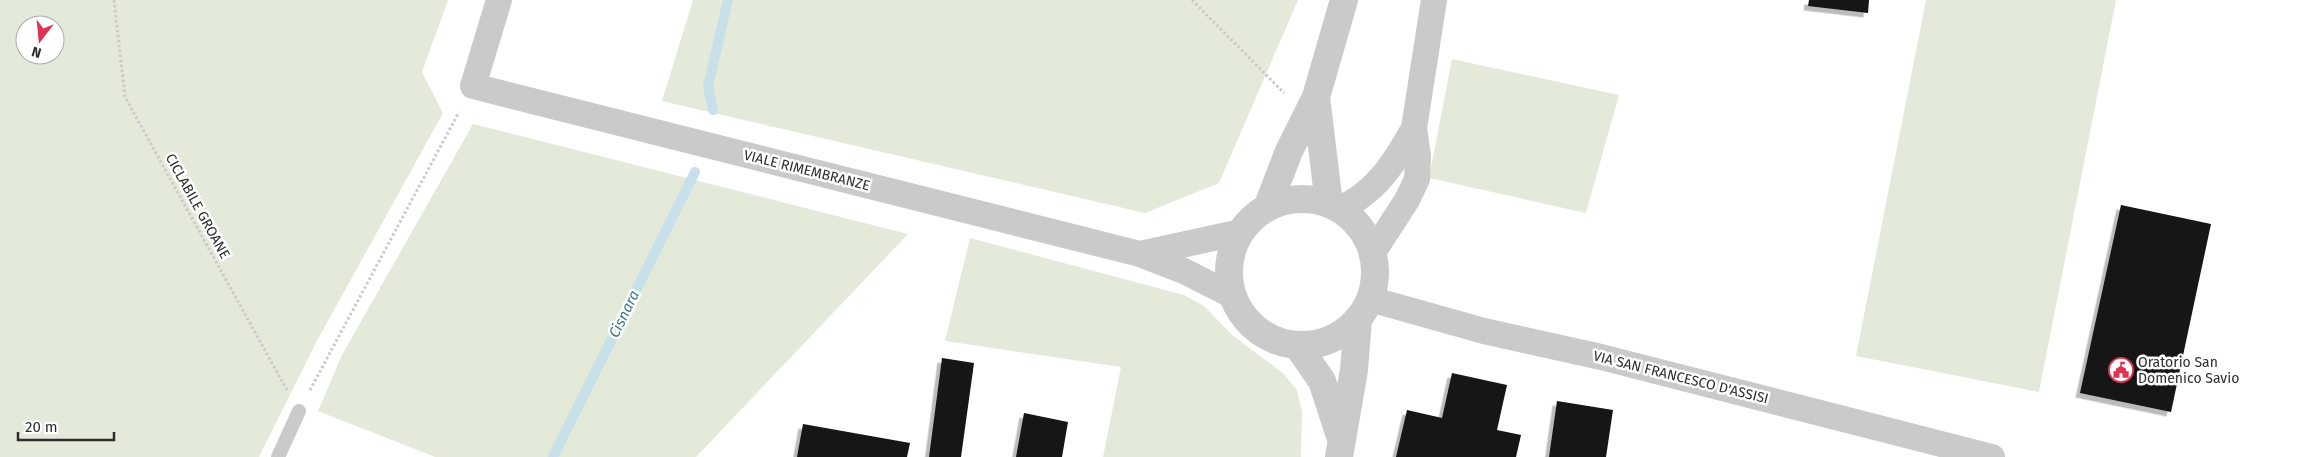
<svg xmlns="http://www.w3.org/2000/svg" width="2300" height="457" viewBox="0 0 2300 457" font-family="'Fira Sans',sans-serif">
<defs>
<filter id="shadow"><feDropShadow dx="-4.5" dy="4.5" stdDeviation="0" flood-color="#0004"/></filter>
</defs>
<rect width="100%" height="100%" fill="#fff"/>
<path fill="#e4eada" fill-rule="evenodd" d="M0,0H448L422,72L443,113L318,339L259,457H0ZM25,25H55V55H25Z
M693,0H1298L1219,183L1145,213L662,101Z
M1926,0H2116L2039,392L1856,356Z
M1452,59L1619,95L1586,213L1429,178Z
M473,124L908,234L696,457H435L318,411L342,355Z
M970,238L1184,295L1204,306L1232,335L1283,373L1297,390L1302,412L1301,457H1103L1121,367L945,341Z"/>
<g fill="none" stroke-linecap="round" stroke-linejoin="round">
<path stroke="#c7e0ea" stroke-width="10" d="M713,110L708,86L728,0
M553,457L695,172"/>
</g>
<path fill="#141414" filter="url(#shadow)" d="M1809,0H1869L1868,13L1808,6Z
M2121,205L2211,224L2171,412L2080,393Z
M942,358L974,363L961,457H929Z
M1452,373L1507,385L1497,430L1521,435L1516,457H1396L1407,410L1442,418Z
M1557,401L1613,410L1606,457H1549Z
M1024,413L1068,422L1062,457H1016Z
M803,424L910,443L907,457H797Z"/>
<g fill="none" stroke-linecap="round" stroke-linejoin="round">
<path stroke="#cacaca" stroke-width="3" stroke-dasharray="2.5 2.5" stroke-linecap="butt" d="M114,0L125,97L288,392
M1192,0L1284,93
M310,390L459,112"/>
<path stroke="#cacaca" stroke-width="14" d="M278,457L299,411"/>
<path stroke="#cacaca" stroke-width="26" d="M499,0L473,86L1140,254L1184,271L1233,296
M1339,209C1376,193 1395,162 1414,128
M1140,254L1241,232
M1372,254L1407,200L1417,179L1418,156L1414,128L1434,0
M1370,299L1484,331L1601,357L1992,457"/>
<path stroke="#cacaca" stroke-width="28" d="M1316,97L1329,204
M1229 272a73 73 0 1 1 146 0a73 73 0 1 1-146 0Z
M1267,208L1289,151L1316,97L1344,0
M1297,345L1322,381L1340,436
M1339,457L1354,370L1358,319"/>
</g>
<defs>
<symbol id="civic-ring" viewBox="-11 -11 22 22"><circle r="9.5" fill="#fff" stroke="#df3351" stroke-width="1.5"/><path d="M-.6-6.5H3V-4.5H.6V-3L4-1V1h2V6H-6V1h2V-1L-.6-3ZM-1.2 2.5V6h2.4V2.5Z" fill="#df3351"/></symbol>
</defs>
<g fill-rule="evenodd">
<use href="#civic-ring" x="2107" y="356" width="28" height="28"/>
</g>
<g text-anchor="middle" stroke-width="5" stroke-linejoin="round" paint-order="stroke">
<g font-size="14" fill="#2d2d2d" stroke="#fff">
<text transform="translate(807 170) rotate(14)" y="5">VIALE RIMEMBRANZE</text>
<text transform="translate(198 206) rotate(61)" y="5">CICLABILE GROANE</text>
<text transform="translate(1681 377) rotate(14)" y="5">VIA SAN FRANCESCO D'ASSISI</text>
</g>
<g font-size="14" fill="#2d2d2d" stroke="#fff" text-anchor="start">
<text x="2138" y="367">Oratorio San<tspan x="2138" dy="16">Domenico Savio</tspan></text>
</g>
<g font-size="15" font-style="italic" fill="#3e758c" stroke="#fff">
<text transform="translate(624 314) rotate(-64)" y="5">Cisnara</text>
</g>
</g>
<g transform="translate(40 40) rotate(196)"><circle r="24" fill="#ffffff" stroke="#ababab"/>
<path d="M0-4L9 19L0 12L-9 19Z" fill="#df3351"/>
<text y="-8" font-size="14" font-weight="bold" text-anchor="middle" fill="#2d2d2d">N</text>
</g>
<path d="M18 432v8h96v-8" fill="none" stroke="#2d2d2d" stroke-width="2.5"/>
<text x="25" y="432" font-size="15" fill="#2d2d2d" stroke="#ffffff" stroke-width="4" paint-order="stroke">20 m</text>
</svg>
